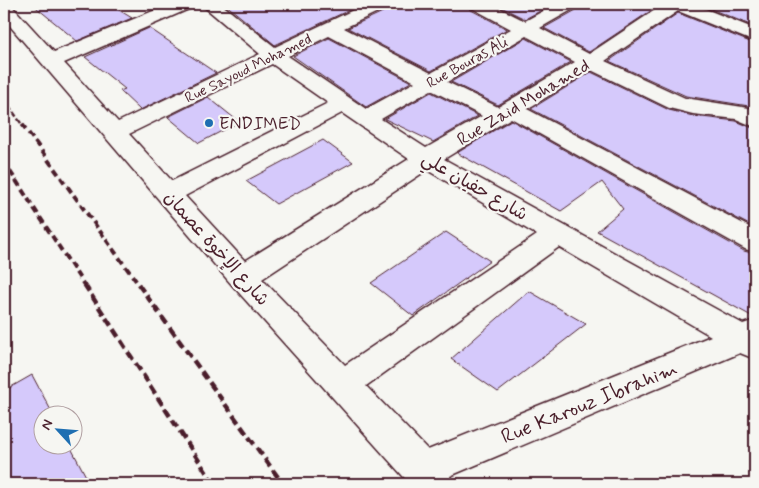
<svg xmlns="http://www.w3.org/2000/svg" width="759" height="488" viewBox="0 0 759 488" font-family="Mynerve,'Playpen Sans Arabic',sans-serif">
<rect width="100%" height="100%" fill="#f6f6f2"/>
<filter id="ink" filterUnits="userSpaceOnUse"><feTurbulence type="fractalNoise" baseFrequency=".02" numOctaves="2"/><feDisplacementMap in="SourceGraphic" scale="10" xChannelSelector="R" yChannelSelector="G"/><feConvolveMatrix kernelMatrix="1 2 1 2 8 2 1 2 1" color-interpolation-filters="sRGB"/></filter>
<g filter="url(#ink)">
<path fill="#d5c9fb" stroke="#4a1f2b" d="M32,4H109L132,18L77,41Z
M225,4H362L275,45Z
M391,4H467L471,10L507,29L431,71L348,28L387,10Z
M495,4H553L525,19Z
M580,4H661L589,52L544,28L576,10Z
M699,4H755V27Z
M678,13L755,44V109L749,106L686,96L609,61Z
M149,28L216,73L140,110L120,91L125,89L85,57Z
M329,38L411,82L366,107L293,56Z
M526,38L571,62L498,105L451,82Z
M591,72L669,110L693,116L736,121L755,129V228L531,109Z
M431,92L478,116L433,142L385,119Z
M208,97L239,122L199,143L168,117Z
M511,120L744,251L755,254V318L597,231L623,209L602,182L561,211L457,153Z
M323,140L353,162L276,204L246,181Z
M446,232L490,261L413,316L371,283Z
M529,291L586,324L498,392L451,359Z
M32,375L54,416H42V446H70L90,484H4V391Z"/>
<g fill="none" stroke-linecap="round" stroke-linejoin="round">
<defs>
<path id="street" d="M4,4H10L54,52L170,4H194L191,8L64,63L118,122L260,54L201,4H221L275,47L366,4H389L386,8L344,28L431,73L511,29L472,8L469,4H491L525,21L556,4H578L575,8L540,28L589,54L664,4H693L755,29V42L678,11L605,61L685,98L749,108L755,111V127L736,119L693,114L669,108L591,70L527,109L755,230V252L745,249L511,118L444,159L743,324L755,320V359L740,353L450,476L453,484H410L232,285L4,19ZM329,36L415,82L366,109L288,56ZM526,36L575,62L498,107L447,82ZM272,64L328,103L172,181L129,134ZM431,90L482,116L426,148L381,119ZM342,113L409,159L245,261L185,196ZM427,170L537,235L345,365L262,279ZM559,247L711,336L428,450L366,386Z"/>
</defs>
<use href="#street" stroke="#4a1f2b" stroke-width="3"/>
<use href="#street" fill="#f6f6f2" fill-rule="evenodd"/>
<path stroke="#4a1f2b" stroke-width="2.5" stroke-dasharray="5.5 2.5" stroke-linecap="butt" d="M4,99L23,126"/>
<path stroke="#4a1f2b" stroke-width="4" stroke-dasharray="7 4" stroke-linecap="butt" d="M22,124L139,285
M4,162L84,285"/>
<path stroke="#4a1f2b" stroke-width="4.5" stroke-dasharray="9 4.5" stroke-linecap="butt" d="M84,284L214,484
M138,284L283,484"/>
</g>
</g>
<circle fill="#1f6fb2" stroke="#f6f6f2" stroke-width="2" cx="209" cy="123" r="5"/>
<g text-anchor="middle" stroke-width="4.5" stroke-linejoin="round" paint-order="stroke">
<g font-size="15" fill="#4a1f2b" stroke="#f6f6f2">
<text transform="translate(467 62) rotate(-29)" y="5">Rue Bouras Ali</text>
<text transform="translate(248 68) rotate(-26)" y="5">Rue Sayoud Mohamed</text>
</g>
<g font-size="18" fill="#4a1f2b" stroke="#f6f6f2">
<text transform="translate(523 102) rotate(-31)" y="6">Rue Zaid Mohamed</text>
<text transform="translate(475 186) rotate(30)" y="6">شارع حفيان علي</text>
<text transform="translate(217 248) rotate(48)" y="6">شارع الإخوة عصمان</text>
</g>
<g font-size="18" fill="#4a1f2b" stroke="#f6f6f2" text-anchor="start">
<text x="219" y="129">ENDIMED</text>
</g>
<g font-size="21" fill="#4a1f2b" stroke="#f6f6f2">
<text transform="translate(589 402) rotate(-22)" y="7">Rue Karouz Ibrahim</text>
</g>
</g>
<rect width="759" height="488" fill="none" stroke="#f6f6f2" stroke-width="20"/>
<rect x="10" y="10" width="739" height="468" fill="none" stroke="#4a1f2b" stroke-width="2" filter="url(#ink)"/>
<g transform="translate(58 430) rotate(296)"><circle r="24" fill="#f6f6f2" stroke="#b1a0a2"/>
<path d="M0-4L9 19L0 12L-9 19Z" fill="#1f6fb2"/>
<text y="-8" font-size="14" font-weight="bold" text-anchor="middle" fill="#4a1f2b">N</text>
</g>
</svg>
